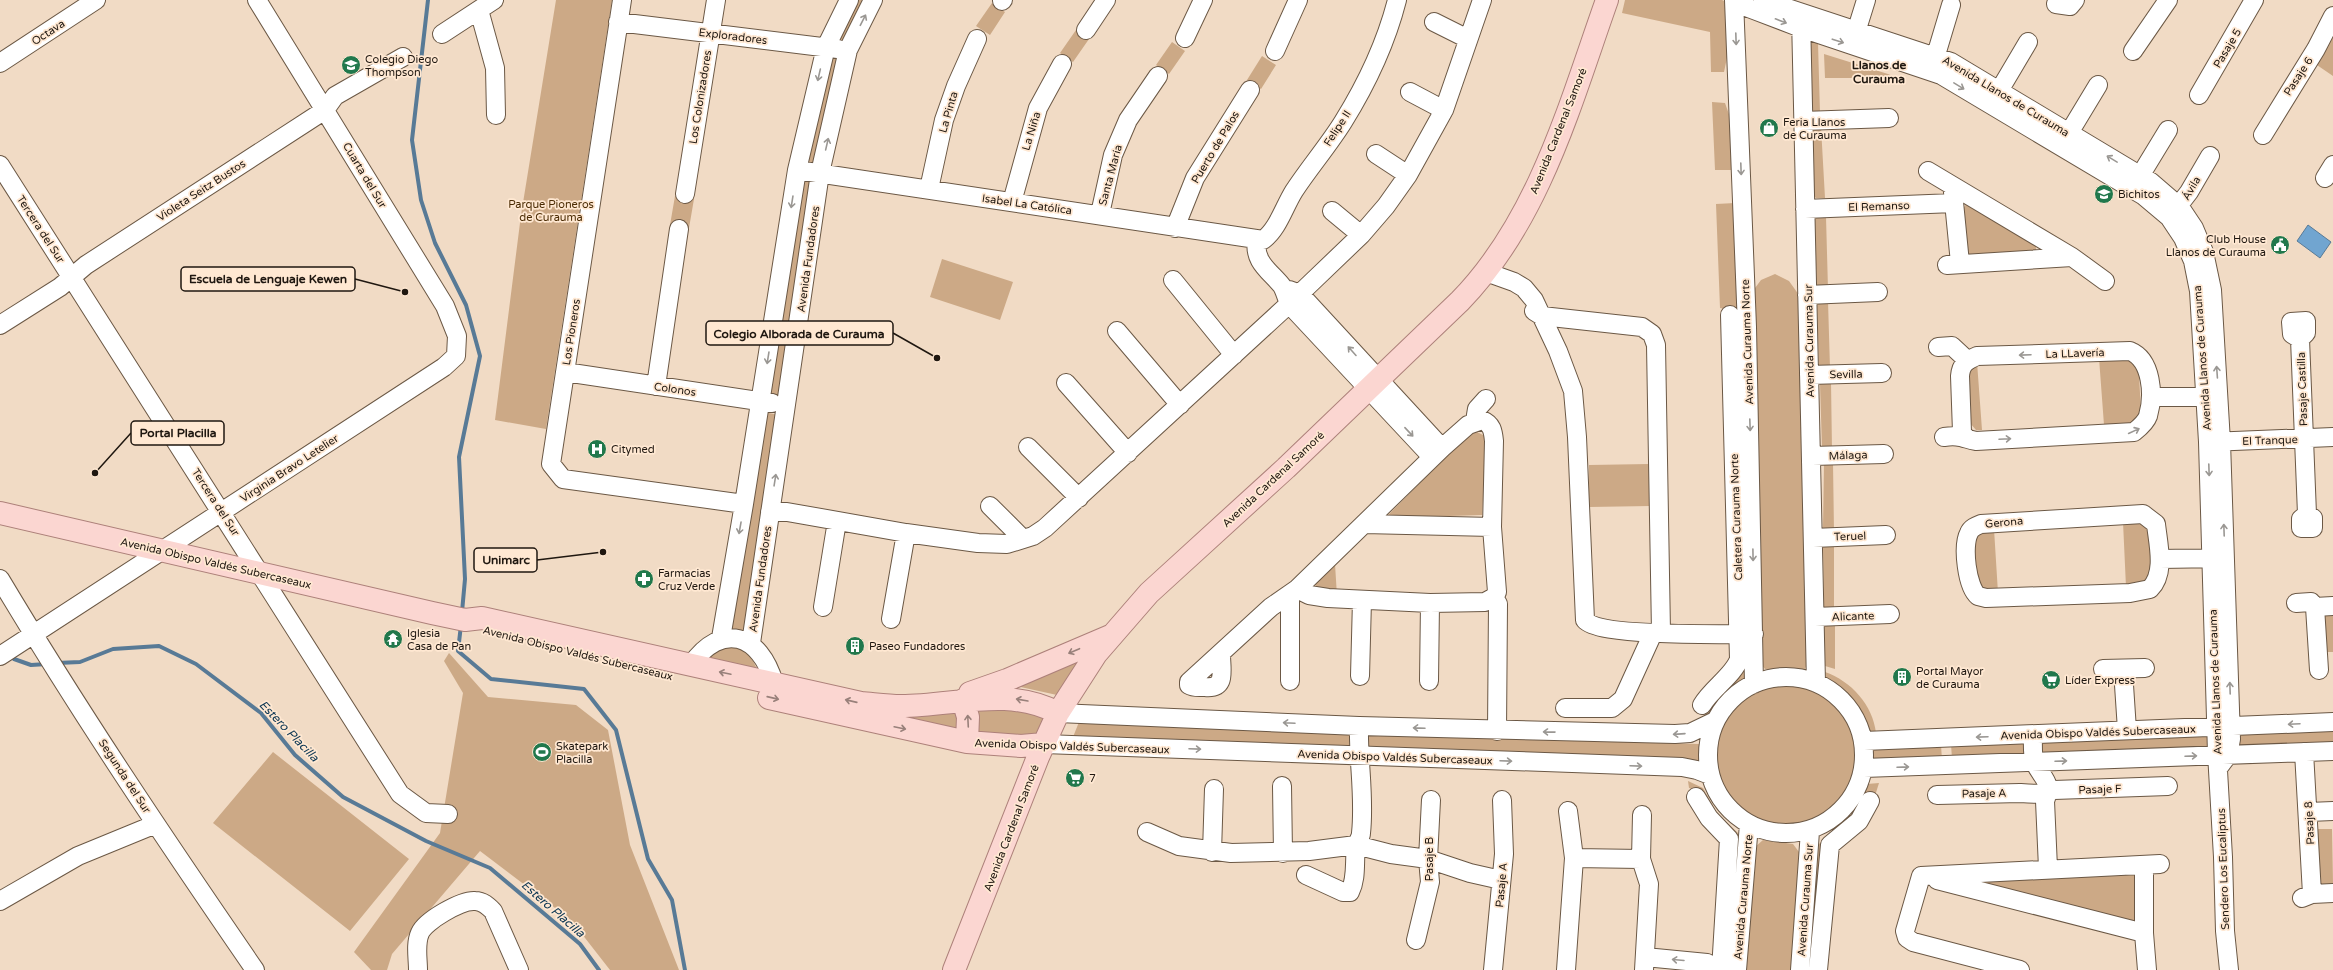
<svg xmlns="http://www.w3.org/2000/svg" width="2333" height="970" viewBox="0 0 2333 970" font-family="'Varela Round',sans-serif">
<rect width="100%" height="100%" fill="#f1dbc5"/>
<path fill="#cca986" d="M556,0H612L546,429L495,420L521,215Z
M854,0H869L846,44L835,38Z
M1625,0H1722L1726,2L1729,48L1724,72H1711L1710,32L1622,13Z
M992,3L1005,12L990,35L976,26Z
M2333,26V76L2314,63Z
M1076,30L1089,39L1073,62L1060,53Z
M1172,42L1185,51L1169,74L1156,65Z
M1813,42L1818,43L1820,113H1813L1810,110L1809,45Z
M1824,54L1888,74L1897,78H1825Z
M835,55L841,60L818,165L804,163L829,57Z
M1262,56L1276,65L1261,89L1247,80Z
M1712,102L1725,103L1732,123L1733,170H1715Z
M1814,127H1821L1825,198H1816L1813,195L1810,131Z
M801,179L817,182L782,397L767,394Z
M675,196L694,199L689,228L670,225Z
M1735,203L1740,324L1732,310L1720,308L1716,204Z
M1966,204L2036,246V251L1969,254L1966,250L1963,209Z
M1826,217L1828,289L1817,287L1814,220L1816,218Z
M942,259L1013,282L1000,320L930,297Z
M1775,274L1789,281L1799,295L1809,659L1805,669H1765L1760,663L1752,292L1761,280Z
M1828,301L1830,368L1819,367L1817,303Z
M2124,357L2136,362L2139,375L2141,412L2133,424L2104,425L2099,358Z
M1977,362L1982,430H1976L1970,423L1967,373Z
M1822,382H1831L1832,450L1822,448L1820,384Z
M764,412L779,415L745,631L729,629Z
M1473,430L1487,437L1482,515L1385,518Z
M1824,463H1833L1834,531L1823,529Z
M1649,464L1650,506L1589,507V465Z
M2139,521L2147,525L2151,536V576L2149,580L2126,587L2123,522Z
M1994,529L1998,593L1973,585L1975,532Z
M1826,545H1834V610H1826L1824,607L1823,547Z
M1335,564L1337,596L1322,595L1313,582Z
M2333,613V652H2322L2323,614Z
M1827,623H1835V669L1825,666L1824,626Z
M735,645L749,653L757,669L704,663L712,652Z
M1089,646L1057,695L1011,685Z
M449,653L488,697L576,705L608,730L630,845L679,970H610L571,920L480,851L392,954L387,970H371L354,952L440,833L463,693L444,661Z
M1742,653L1748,679L1719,703L1711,714L1703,717L1727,686L1741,675Z
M1825,672C1851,681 1873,705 1876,733L1866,730L1851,705L1828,684Z
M1717 755a69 69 0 1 1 138 0a69 69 0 1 1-138 0Z
M1013,705L1044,716L1039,735L973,737L970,706Z
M955,708L959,729L892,715Z
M1079,722L1350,732L1349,748L1073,737Z
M2333,730V744L2239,748V734Z
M1369,734L1699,744V762L1369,748Z
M2211,734V748L2039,755L2038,742Z
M2027,741L2028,756L1952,759L1951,744Z
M1941,745L1942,760L1872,762L1871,747Z
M273,752L409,859L350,931L213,823Z
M1688,781L1703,788L1717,813L1738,833V856L1736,857L1700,790L1689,788Z
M1879,783L1874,799L1854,822L1818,888H1815L1819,844L1853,813L1867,784Z
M2313,829H2332L2333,884L2315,885Z
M1763,840L1793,844L1799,852L1792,970H1746L1755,847Z
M2138,875L2137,926L1967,878Z"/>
<path fill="#71a5d0" stroke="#587a96" d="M2308,225L2331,242L2320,258L2297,241Z"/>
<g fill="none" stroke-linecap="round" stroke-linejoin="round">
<path stroke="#587a96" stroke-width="4" d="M428,0L412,140L421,200L435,243L466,305L480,356L459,457L465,579L462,612
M461,625L458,651L491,679L584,689L616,730L648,859L672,900L685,970
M14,659L31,665L47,664
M57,663L80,662L113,649L159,646L196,664L261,713L295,755L343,797L426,841L490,868L580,944L599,970"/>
<defs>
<path id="minor" d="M622,0L551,464L563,479L744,504
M1734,0L1747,327L1754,684
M1737,0L1746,7L1801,28L1941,75L2144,196L2169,217L2183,238L2193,261L2199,291L2208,442L2217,753L2223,857L2225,931L2229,970
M1763,0L1951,62L2151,182L2180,207L2194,228L2204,252L2212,290L2221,442L2231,739L2228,755L2219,767
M1002,1L1003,0
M2056,4L2070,6L2075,0
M479,10L495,68L496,115
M1801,17L1816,683
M618,22L838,49
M1434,22L1468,39
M1857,29L1866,0
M1086,30L1106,0
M442,34L494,0
M1185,38L1203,0
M1275,51L1298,0
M2133,51L2168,0
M1936,55L1951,5
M0,63L96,0
M1999,91L2028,42
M1410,92L1444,110
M2199,95L2254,0
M1803,121L1889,118
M2069,133L2098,85
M2263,135L2316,49L2333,16
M1376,154L1408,175
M0,165L400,794L426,813L448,814
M797,170L1263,240C1278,229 1284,207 1294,191C1309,168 1328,146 1343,122C1366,85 1386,43 1397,0
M1928,171L2072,257L2105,281
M2140,176L2168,130
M2325,178L2333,165
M929,189L944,120L956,86L977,39
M1953,192L1960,263
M685,194L716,0
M1012,202L1038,108L1062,64
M1805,209L1954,203
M1332,211L1361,235
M1100,214L1113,155L1128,120L1158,76
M2172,214L2189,192L2210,156
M1175,228L1195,178L1250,90
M1257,240C1253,262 1270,271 1282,286C1285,291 1287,299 1289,304L1432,457
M1947,265L2072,257
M1486,272L1514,282L1524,288L1534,300L1558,351L1573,391L1577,437L1585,620C1599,637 1727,634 1754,634
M1173,280L1234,355
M1289,290L1300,294L1442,448
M1807,295L1878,292
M1534,311L1542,316L1642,327L1652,334L1656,345L1661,632
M2306,321V333L2300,339L2292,334L2291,322Z
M0,325L60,287L86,265L325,110L335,96L403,57
M1117,331L1180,405
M2300,339L2307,514
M1938,347L1952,346L1967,360
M565,372L772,403
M1809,375L1882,373
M1066,383L1128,453
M656,386L679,229
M2151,397H2218
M1475,421L1477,409L1486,399
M1944,437C1959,435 1962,438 1976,441L2134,432C2139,428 2146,422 2148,416C2154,395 2152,360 2130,351L1977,356C1966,361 1961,364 1960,376L1962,432L1966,438
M2210,442L2333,437
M1028,447L1079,498
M1812,456L1884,454
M990,506L1023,539
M770,512H787L906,533L978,543L1007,544L1033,536L1045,528L1289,304L1361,235L1386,206L1408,175L1444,110L1482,0
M2143,514L2156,524C2158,544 2166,573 2150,589L2130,593L1986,598L1978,596C1967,587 1962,546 1969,533C1971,528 1976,526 1981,524Z
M2307,514L2313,518V528H2301V519Z
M1364,524L1492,527
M1813,538L1886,535
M2160,559L2223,558
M0,579C80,713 167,842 255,970
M1297,589L1309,595L1328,598L1430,603L1485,602L1494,597
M2296,603L2311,602L2315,607L2319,670
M823,607L837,521
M2315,607L2333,606
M1815,617L1890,614
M891,619L906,533
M721,638L744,504L797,170L826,47L849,0
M751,643L820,173L848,50L873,0
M1221,654C1221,671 1227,689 1205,687C1199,687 1194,688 1189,685V682L1271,607L1297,589L1442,448L1468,425L1482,420C1492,424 1493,431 1494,441L1492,527L1497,592L1494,597L1498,604L1497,731
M0,656L444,367L456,356L457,336L445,306L257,0
M691,665C722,621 760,634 774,683
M2103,669L2145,668
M2123,670L2127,730
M1360,676L1362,600
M1708 755a78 78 0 1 1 156 0a78 78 0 1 1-156 0Z
M1290,681V594
M1429,681L1430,603
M1702,705C1712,688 1734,675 1739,659L1730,315
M1565,708H1612L1623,699L1653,633
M1058,713L1359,726L1675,734L1690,733L1715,721
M2033,735C2033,743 2032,756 2035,763C2042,779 2053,781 2045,801L2048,868
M1864,741L2333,722
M1044,744L1682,767L1697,770L1710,775
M2304,752L2312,894
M1864,768L2333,751
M1282,786L1283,853
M1937,795L2020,793C2032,794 2043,795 2054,790L2168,786
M1696,797L1709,818L1729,839L1721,970
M2309,812L2333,811
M1642,815L1641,859L1649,884L1644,970
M1147,832L1179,846L1231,853L1309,851L1356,845L1391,854L1428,859L1470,873L1501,880
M1212,852L1214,789
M1574,858L1641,859
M2144,866V933L2147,970
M1306,875L1343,892H1350C1357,878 1354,862 1356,847C1357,842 1361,838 1361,833C1365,797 1358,762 1359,726
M1921,876L2160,864
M1921,876L1905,931L1907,938L1913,942L2020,970
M1937,880L2144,933
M2302,898L2312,894L2333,893
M0,901L78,856L156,824
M1416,940L1430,882L1428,859L1431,800
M1645,957L1707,963L1720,970
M418,970C418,958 415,944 420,933C425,921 461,900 475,901C483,901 488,906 493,911L519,970
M1493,970L1504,854L1502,800
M1566,970L1574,858L1568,811
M1737,970L1749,824
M1800,970L1810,831
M1818,970L1830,845L1859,821L1870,801"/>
<path id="major" d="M0,513L432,613L465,620L482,618L861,703C874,704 888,706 901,706C955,706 1008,686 1058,713
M970,693L1007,680L1110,636
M769,698L967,742L1021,746L1044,744
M963,700L968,717L967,742
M954,970L1038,757L1058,713L1096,654L1149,593L1286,468L1460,301C1539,220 1570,104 1607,0"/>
</defs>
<use href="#minor" stroke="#6b5845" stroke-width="20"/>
<use href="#major" stroke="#ad817a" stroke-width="24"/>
<use href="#minor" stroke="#fff" stroke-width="18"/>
<use href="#major" stroke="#fbd6d1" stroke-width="22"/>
</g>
<defs><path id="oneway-shaft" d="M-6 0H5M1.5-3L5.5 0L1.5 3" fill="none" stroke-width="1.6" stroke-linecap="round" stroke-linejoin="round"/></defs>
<g stroke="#9a9793">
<use href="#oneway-shaft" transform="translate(863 20) rotate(-63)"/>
<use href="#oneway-shaft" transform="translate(1781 21) rotate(21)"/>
<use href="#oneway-shaft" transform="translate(1736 39) rotate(88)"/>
<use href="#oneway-shaft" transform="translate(1838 41) rotate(18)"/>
<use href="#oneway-shaft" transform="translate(819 75) rotate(103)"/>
<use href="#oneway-shaft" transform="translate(1959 86) rotate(31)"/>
<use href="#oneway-shaft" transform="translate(827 144) rotate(-77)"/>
<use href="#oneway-shaft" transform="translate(2112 159) rotate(-149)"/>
<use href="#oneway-shaft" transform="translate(1741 169) rotate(88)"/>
<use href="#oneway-shaft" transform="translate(792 202) rotate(99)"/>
<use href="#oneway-shaft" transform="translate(1352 351) rotate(-132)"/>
<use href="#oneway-shaft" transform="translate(2025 355) rotate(178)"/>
<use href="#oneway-shaft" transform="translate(768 358) rotate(99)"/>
<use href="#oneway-shaft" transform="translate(2217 372) rotate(-94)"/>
<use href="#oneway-shaft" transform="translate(1750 425) rotate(88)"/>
<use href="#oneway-shaft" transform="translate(2134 431) rotate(-25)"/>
<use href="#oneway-shaft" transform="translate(1409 432) rotate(47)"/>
<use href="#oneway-shaft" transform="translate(2005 439) rotate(-3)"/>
<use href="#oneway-shaft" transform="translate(2209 470) rotate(88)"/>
<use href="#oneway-shaft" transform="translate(775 480) rotate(-81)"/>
<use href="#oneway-shaft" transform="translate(740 528) rotate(100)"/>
<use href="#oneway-shaft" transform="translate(2224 530) rotate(-92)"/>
<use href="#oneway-shaft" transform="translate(1753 555) rotate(89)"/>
<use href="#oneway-shaft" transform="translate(2230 688) rotate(-92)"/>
<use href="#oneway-shaft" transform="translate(1289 723) rotate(-177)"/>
<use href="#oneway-shaft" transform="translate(2294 724) rotate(177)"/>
<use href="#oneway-shaft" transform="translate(1419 728) rotate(-178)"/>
<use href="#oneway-shaft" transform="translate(1549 732) rotate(-179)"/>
<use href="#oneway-shaft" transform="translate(1679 734) rotate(176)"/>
<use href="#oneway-shaft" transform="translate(1982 737) rotate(178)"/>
<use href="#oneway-shaft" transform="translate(1195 749) rotate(2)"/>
<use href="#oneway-shaft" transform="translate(2191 756) rotate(-2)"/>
<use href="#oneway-shaft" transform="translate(1506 761) rotate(2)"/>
<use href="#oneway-shaft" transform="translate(2061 761) rotate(-2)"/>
<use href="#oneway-shaft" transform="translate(1636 766) rotate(2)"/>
<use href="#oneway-shaft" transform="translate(1903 767) rotate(-2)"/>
<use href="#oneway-shaft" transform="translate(1678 960) rotate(-175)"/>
</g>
<g stroke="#98807a">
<use href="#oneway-shaft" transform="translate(1074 651) rotate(157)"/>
<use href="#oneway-shaft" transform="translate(725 673) rotate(-168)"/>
<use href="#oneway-shaft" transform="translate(773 698) rotate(13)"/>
<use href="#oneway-shaft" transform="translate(1022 700) rotate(-170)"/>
<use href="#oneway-shaft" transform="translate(851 701) rotate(-167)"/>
<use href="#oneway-shaft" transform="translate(968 721) rotate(-93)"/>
<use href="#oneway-shaft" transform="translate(900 728) rotate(12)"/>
</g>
<defs>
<symbol id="school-disc" viewBox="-11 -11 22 22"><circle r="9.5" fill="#21784c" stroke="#ffe8d2"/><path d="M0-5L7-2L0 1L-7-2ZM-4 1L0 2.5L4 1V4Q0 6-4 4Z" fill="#fff"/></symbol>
<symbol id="shop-disc" viewBox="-11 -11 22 22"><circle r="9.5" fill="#21784c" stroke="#ffe8d2"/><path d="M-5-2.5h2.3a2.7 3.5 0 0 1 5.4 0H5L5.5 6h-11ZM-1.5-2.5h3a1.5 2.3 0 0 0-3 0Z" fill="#fff"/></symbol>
<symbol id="civic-disc" viewBox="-11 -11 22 22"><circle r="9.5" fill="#21784c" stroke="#ffe8d2"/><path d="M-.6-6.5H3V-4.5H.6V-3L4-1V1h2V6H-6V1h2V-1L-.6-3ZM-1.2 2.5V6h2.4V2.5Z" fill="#fff"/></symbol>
<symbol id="hospital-disc" viewBox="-11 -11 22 22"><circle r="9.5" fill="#21784c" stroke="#ffe8d2"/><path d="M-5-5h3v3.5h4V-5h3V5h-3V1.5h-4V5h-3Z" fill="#fff"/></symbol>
<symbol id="pharmacy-disc" viewBox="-11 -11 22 22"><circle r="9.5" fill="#21784c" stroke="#ffe8d2"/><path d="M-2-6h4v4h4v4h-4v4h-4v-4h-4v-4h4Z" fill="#fff"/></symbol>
<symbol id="temple-disc" viewBox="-11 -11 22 22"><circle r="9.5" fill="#21784c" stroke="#ffe8d2"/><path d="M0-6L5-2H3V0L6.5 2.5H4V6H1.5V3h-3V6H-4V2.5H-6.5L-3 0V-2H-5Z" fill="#fff"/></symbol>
<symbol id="building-disc" viewBox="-11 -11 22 22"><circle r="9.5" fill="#21784c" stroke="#ffe8d2"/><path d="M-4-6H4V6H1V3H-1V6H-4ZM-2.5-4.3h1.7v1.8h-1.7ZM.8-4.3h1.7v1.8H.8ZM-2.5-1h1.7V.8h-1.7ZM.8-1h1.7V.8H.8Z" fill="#fff"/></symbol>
<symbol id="supermarket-disc" viewBox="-11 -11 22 22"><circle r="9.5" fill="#21784c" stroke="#ffe8d2"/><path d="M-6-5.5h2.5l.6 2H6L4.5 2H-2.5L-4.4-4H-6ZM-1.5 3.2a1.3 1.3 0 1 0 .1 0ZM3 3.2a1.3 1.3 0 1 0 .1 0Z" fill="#fff"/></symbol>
<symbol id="stadium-disc" viewBox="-11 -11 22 22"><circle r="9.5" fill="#21784c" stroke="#ffe8d2"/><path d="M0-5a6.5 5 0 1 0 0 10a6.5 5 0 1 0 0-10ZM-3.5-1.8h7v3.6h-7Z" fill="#fff"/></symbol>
</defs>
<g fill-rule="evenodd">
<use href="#school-disc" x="340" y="54" width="22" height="22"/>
<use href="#shop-disc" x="1758" y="117" width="22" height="22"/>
<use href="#school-disc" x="2093" y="183" width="22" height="22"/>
<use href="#civic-disc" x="2269" y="234" width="22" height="22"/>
<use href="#hospital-disc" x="586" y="438" width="22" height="22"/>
<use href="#pharmacy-disc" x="633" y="568" width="22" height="22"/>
<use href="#temple-disc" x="382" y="628" width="22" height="22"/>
<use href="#building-disc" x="844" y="635" width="22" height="22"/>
<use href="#building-disc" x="1891" y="666" width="22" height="22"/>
<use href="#supermarket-disc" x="2040" y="669" width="22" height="22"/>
<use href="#stadium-disc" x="531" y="741" width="22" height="22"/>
<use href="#supermarket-disc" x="1064" y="767" width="22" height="22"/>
</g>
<g text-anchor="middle" stroke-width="3.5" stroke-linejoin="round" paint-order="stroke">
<g font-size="11" fill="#1f1710" stroke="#ffe8d2">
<text transform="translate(48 32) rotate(-33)" y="4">Octava</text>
<text transform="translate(733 36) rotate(7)" y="4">Exploradores</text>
<text transform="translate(2227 48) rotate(-59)" y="4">Pasaje 5</text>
<text transform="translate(2298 76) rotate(-57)" y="4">Pasaje 6</text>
<text transform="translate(2006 96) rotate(31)" y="4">Avenida Llanos de Curauma</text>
<text transform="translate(700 97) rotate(-81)" y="4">Los Colonizadores</text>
<text transform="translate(948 112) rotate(-74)" y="4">La Pinta</text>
<text transform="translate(1337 128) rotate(-57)" y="4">Felipe II</text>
<text transform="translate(1031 131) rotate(-73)" y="4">La Niña</text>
<text transform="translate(1558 131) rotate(-68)" y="4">Avenida Cardenal Samoré</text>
<text transform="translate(1215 147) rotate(-59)" y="4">Puerto de Palos</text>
<text transform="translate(365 175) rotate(59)" y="4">Cuarta del Sur</text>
<text transform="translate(1110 175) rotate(-75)" y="4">Santa María</text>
<text transform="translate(2191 188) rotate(-59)" y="4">Ávila</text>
<text transform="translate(201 190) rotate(-33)" y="4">Violeta Seitz Bustos</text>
<text transform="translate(1027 204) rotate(8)" y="4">Isabel La Católica</text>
<text transform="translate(1879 206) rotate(-2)" y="4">El Remanso</text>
<text transform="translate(41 229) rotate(57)" y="4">Tercera del Sur</text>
<text transform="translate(808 259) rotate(-82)" y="4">Avenida Fundadores</text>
<text transform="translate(571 332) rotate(-81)" y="4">Los Pioneros</text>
<text transform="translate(1809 341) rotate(-91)" y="4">Avenida Curauma Sur</text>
<text transform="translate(1747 342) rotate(-92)" y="4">Avenida Curauma Norte</text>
<text transform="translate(2075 353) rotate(-2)" y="4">La LLavería</text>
<text transform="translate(2202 358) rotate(-94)" y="4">Avenida Llanos de Curauma</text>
<text transform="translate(1846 374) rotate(-1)" y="4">Sevilla</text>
<text transform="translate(675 389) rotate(8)" y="4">Colonos</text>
<text transform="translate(2302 389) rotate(-92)" y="4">Pasaje Castilla</text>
<text transform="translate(2270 440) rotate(-2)" y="4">El Tranque</text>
<text transform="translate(1848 455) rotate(-2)" y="4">Málaga</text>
<text transform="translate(289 468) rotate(-33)" y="4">Virginia Bravo Letelier</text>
<text transform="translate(1273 479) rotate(-43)" y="4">Avenida Cardenal Samoré</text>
<text transform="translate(216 502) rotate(57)" y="4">Tercera del Sur</text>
<text transform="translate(1736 517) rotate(-92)" y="4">Caletera Curauma Norte</text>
<text transform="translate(2004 522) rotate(-5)" y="4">Gerona</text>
<text transform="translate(1850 536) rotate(-2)" y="4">Teruel</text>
<text transform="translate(216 563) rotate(13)" y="4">Avenida Obispo Valdés Subercaseaux</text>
<text transform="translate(760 579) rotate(-82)" y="4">Avenida Fundadores</text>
<text transform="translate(1853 616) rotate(-2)" y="4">Alicante</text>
<text transform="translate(578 653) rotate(14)" y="4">Avenida Obispo Valdés Subercaseaux</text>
<text transform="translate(2215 682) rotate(-92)" y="4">Avenida Llanos de Curauma</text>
<text transform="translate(2098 732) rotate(-2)" y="4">Avenida Obispo Valdés Subercaseaux</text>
<text transform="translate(1072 746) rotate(2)" y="4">Avenida Obispo Valdés Subercaseaux</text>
<text transform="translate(1395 757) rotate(2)" y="4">Avenida Obispo Valdés Subercaseaux</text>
<text transform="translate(125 776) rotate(57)" y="4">Segunda del Sur</text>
<text transform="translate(2100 789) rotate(-2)" y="4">Pasaje F</text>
<text transform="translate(1984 793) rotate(-1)" y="4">Pasaje A</text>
<text transform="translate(2309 823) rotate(-93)" y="4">Pasaje 8</text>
<text transform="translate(1011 828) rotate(-69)" y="4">Avenida Cardenal Samoré</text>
<text transform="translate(1429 859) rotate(-90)" y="4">Pasaje B</text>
<text transform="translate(2223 869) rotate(-92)" y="4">Sendero Los Eucaliptus</text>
<text transform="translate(1501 885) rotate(-85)" y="4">Pasaje A</text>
<text transform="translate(1743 897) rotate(-85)" y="4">Avenida Curauma Norte</text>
<text transform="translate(1805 900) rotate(-86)" y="4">Avenida Curauma Sur</text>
</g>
<g font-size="11" fill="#1f1710" stroke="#ffe8d2" text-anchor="start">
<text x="365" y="63">Colegio Diego<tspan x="365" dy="13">Thompson</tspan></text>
<text x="1783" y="126">Feria Llanos<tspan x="1783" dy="13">de Curauma</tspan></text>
<text x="2118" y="198">Bichitos</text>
<text x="2266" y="243" text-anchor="end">Club House<tspan x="2266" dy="13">Llanos de Curauma</tspan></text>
<text x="611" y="453">Citymed</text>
<text x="658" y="577">Farmacias<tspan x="658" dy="13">Cruz Verde</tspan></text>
<text x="407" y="637">Iglesia<tspan x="407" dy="13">Casa de Pan</tspan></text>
<text x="869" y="650">Paseo Fundadores</text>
<text x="1916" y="675">Portal Mayor<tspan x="1916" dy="13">de Curauma</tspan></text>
<text x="2065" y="684">Líder Express</text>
<text x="556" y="750">Skatepark<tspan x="556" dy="13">Placilla</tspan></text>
<text x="1089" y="782">7</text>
</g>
<g font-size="11" fill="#4b2c04" stroke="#ffe8d2">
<text x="551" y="208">Parque Pioneros<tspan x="551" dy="13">de Curauma</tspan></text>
</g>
<g font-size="12" font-weight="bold" fill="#1f1710" stroke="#ffe8d2">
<text x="1879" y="69">Llanos de<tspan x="1879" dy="14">Curauma</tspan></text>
</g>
<g font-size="12" font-style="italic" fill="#0c3653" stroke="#ffe8d2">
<text transform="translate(289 731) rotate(46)" y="4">Estero Placilla</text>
<text transform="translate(553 909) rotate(41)" y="4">Estero Placilla</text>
</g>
</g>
<path fill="none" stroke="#1f1710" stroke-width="1.5" d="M405 292L355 279M937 358L893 333M95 473L131 433M603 552L537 560"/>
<g fill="#1f1710" stroke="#ffe8d2" stroke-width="1.5">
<circle cx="405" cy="292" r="4"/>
<circle cx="937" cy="358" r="4"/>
<circle cx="95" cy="473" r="4"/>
<circle cx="603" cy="552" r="4"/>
</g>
<g fill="#ffe8d2" stroke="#1f1710" stroke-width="1.5">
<rect x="181" y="267" width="174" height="24" rx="4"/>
<rect x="706" y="321" width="187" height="24" rx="4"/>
<rect x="131" y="421" width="93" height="24" rx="4"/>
<rect x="474" y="548" width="63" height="24" rx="4"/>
</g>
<g font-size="12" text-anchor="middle" font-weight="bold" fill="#1f1710">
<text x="268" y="283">Escuela de Lenguaje Kewen</text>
<text x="799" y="338">Colegio Alborada de Curauma</text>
<text x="178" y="437">Portal Placilla</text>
<text x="506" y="564">Unimarc</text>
</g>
</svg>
